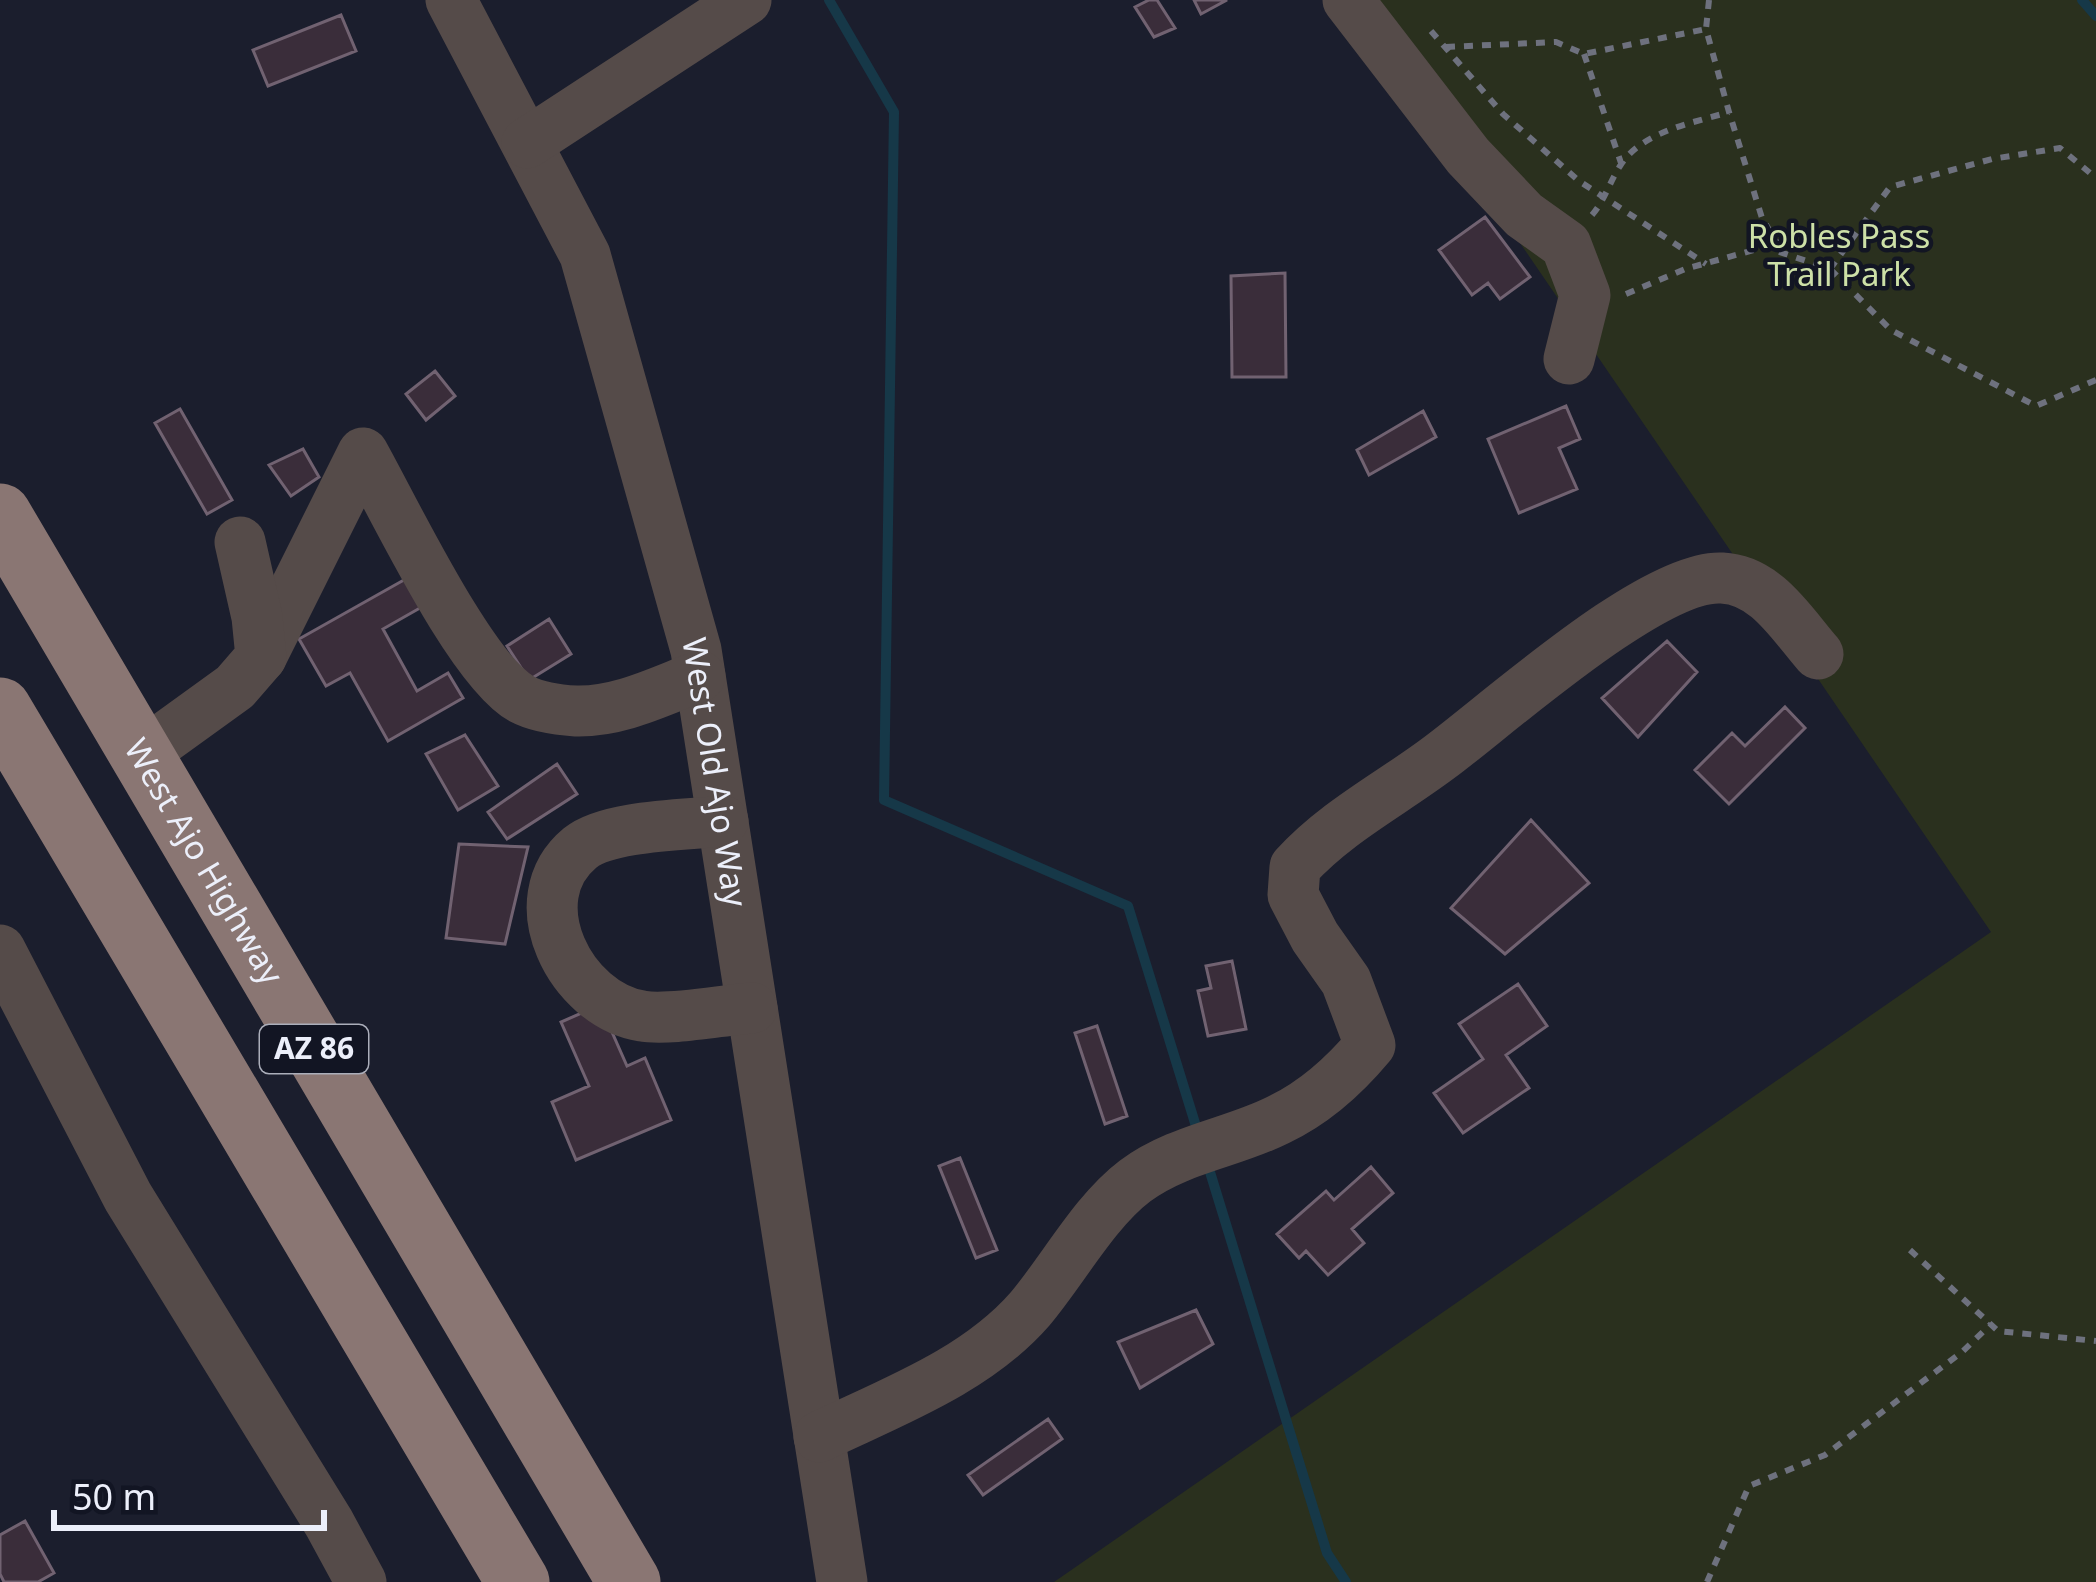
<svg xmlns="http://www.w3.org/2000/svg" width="2096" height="1582" viewBox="0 0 2096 1582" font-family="'Noto Sans',sans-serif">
<rect width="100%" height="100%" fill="#1b1e2d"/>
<path fill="#2a301e" d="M1354,0H2096V1582H1054L1991,932Z"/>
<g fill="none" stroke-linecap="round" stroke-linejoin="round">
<path stroke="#163848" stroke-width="10" d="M829,0L894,112L884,800L1128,906L1199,1136
M2082,0L2096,16
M1206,1159L1327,1553L1346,1582"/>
</g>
<path fill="#3a2d3a" stroke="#716271" stroke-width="3" d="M1149,0H1157L1175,28L1154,37L1135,7Z
M1194,0H1227L1201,14Z
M341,15L356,51L268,86L253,50Z
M1485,217L1530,277L1500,299L1488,283L1472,295L1439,250Z
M1285,273L1286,377H1232L1231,276Z
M435,371L455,396L426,420L406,394Z
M1566,406L1580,439L1559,448L1577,489L1519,513L1488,439Z
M180,409L232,500L207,514L155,423Z
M1423,411L1436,437L1369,475L1357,450Z
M303,449L319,477L291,496L269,465Z
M411,576L427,604L383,629L417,691L448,673L463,698L388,741L350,673L326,686L299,639Z
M549,619L571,654L529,680L507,646Z
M1667,641L1697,672L1638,737L1602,698Z
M1785,707L1805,728L1729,804L1695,770L1732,733L1745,746Z
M465,735L498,786L458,810L426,754Z
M557,764L577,794L507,839L488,812Z
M1531,820L1589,883L1505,954L1451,908Z
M459,844L528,847L505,944L446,938Z
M1232,961L1246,1029L1208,1036L1198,991L1211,988L1206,966Z
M1518,984L1547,1026L1506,1055L1529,1088L1463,1133L1434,1093L1483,1059L1459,1024Z
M600,1005L627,1066L645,1058L671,1120L576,1160L552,1102L589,1086L561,1022Z
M1097,1026L1127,1116L1105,1124L1075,1033Z
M960,1158L997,1250L976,1258L939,1166Z
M1371,1167L1393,1193L1352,1229L1364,1243L1328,1275L1306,1251L1299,1258L1277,1234L1326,1191L1334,1200Z
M1196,1310L1213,1344L1140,1388L1118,1342Z
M1048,1419L1062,1439L983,1495L968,1475Z
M25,1521L54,1573L38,1582H4L0,1574V1535Z"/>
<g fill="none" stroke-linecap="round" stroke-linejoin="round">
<path stroke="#6e717e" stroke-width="6" stroke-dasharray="9 9" stroke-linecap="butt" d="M1709,0L1706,29L1729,112L1762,218L1782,251
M1431,31L1503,114L1579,181L1706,264
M1446,47L1556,42L1584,54L1706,29
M1584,54L1621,163
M1592,215C1605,200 1609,183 1620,166C1642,131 1693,123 1729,112
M1830,269L1890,187L1992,159L2060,148L2096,178
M1626,294L1685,269L1765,247L1830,269L1891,330L2036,406L2096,380
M1910,1250L1998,1331L2096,1341
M1707,1582L1749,1486L1825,1455L1962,1352L1991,1324"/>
<g stroke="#554b49" stroke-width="51">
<path id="s1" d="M451,0L585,255L696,650L842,1582"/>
<path d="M1348,0L1468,156L1524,215L1566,245L1585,295L1569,359"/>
<path d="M527,143L746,0"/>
<path d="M261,657L363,453C395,510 471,671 522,699C537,707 559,710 576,711C620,712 660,691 700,676"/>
<path d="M141,755L235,687L261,657L257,617L240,542"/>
<path d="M723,821C687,825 608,825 580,848C517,900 571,1005 642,1016C668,1021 723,1010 752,1008"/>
<path d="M0,950L128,1197L329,1523L361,1582"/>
<path d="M819,1437C892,1402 976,1371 1030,1309C1063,1270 1094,1212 1135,1181C1178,1149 1232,1143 1278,1120C1314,1103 1345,1075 1370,1045L1346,981L1315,937L1293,895L1295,867C1337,821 1391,794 1440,757C1498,714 1653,574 1722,578C1766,580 1791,623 1818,654"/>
</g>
<g stroke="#8a7673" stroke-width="63">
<path id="s2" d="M0,515L629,1582"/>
<path d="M0,709L518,1582"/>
</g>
</g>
<g text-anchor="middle" stroke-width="9" stroke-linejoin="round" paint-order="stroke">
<rect fill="#121523" stroke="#abaeba" stroke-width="3" x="260" y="1025" width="108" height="48" rx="9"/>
<g font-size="30" font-weight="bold" fill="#eceffa">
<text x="314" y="1059">AZ 86</text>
</g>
<g font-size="33" fill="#cde0a7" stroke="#121523">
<text x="1839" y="248">Robles Pass<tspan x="1839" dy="38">Trail Park</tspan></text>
</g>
<g font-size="33" fill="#eceffa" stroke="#121523">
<text dy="12" stroke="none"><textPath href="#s1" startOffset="822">West Old Ajo Way</textPath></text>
<text dy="12" stroke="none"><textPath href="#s2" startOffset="402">West Ajo Highway</textPath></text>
</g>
</g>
<path d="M54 1510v18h270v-18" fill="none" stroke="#eceffa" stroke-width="6"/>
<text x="72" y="1510" font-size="36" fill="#eceffa" stroke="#121523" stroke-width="9" paint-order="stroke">50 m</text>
</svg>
